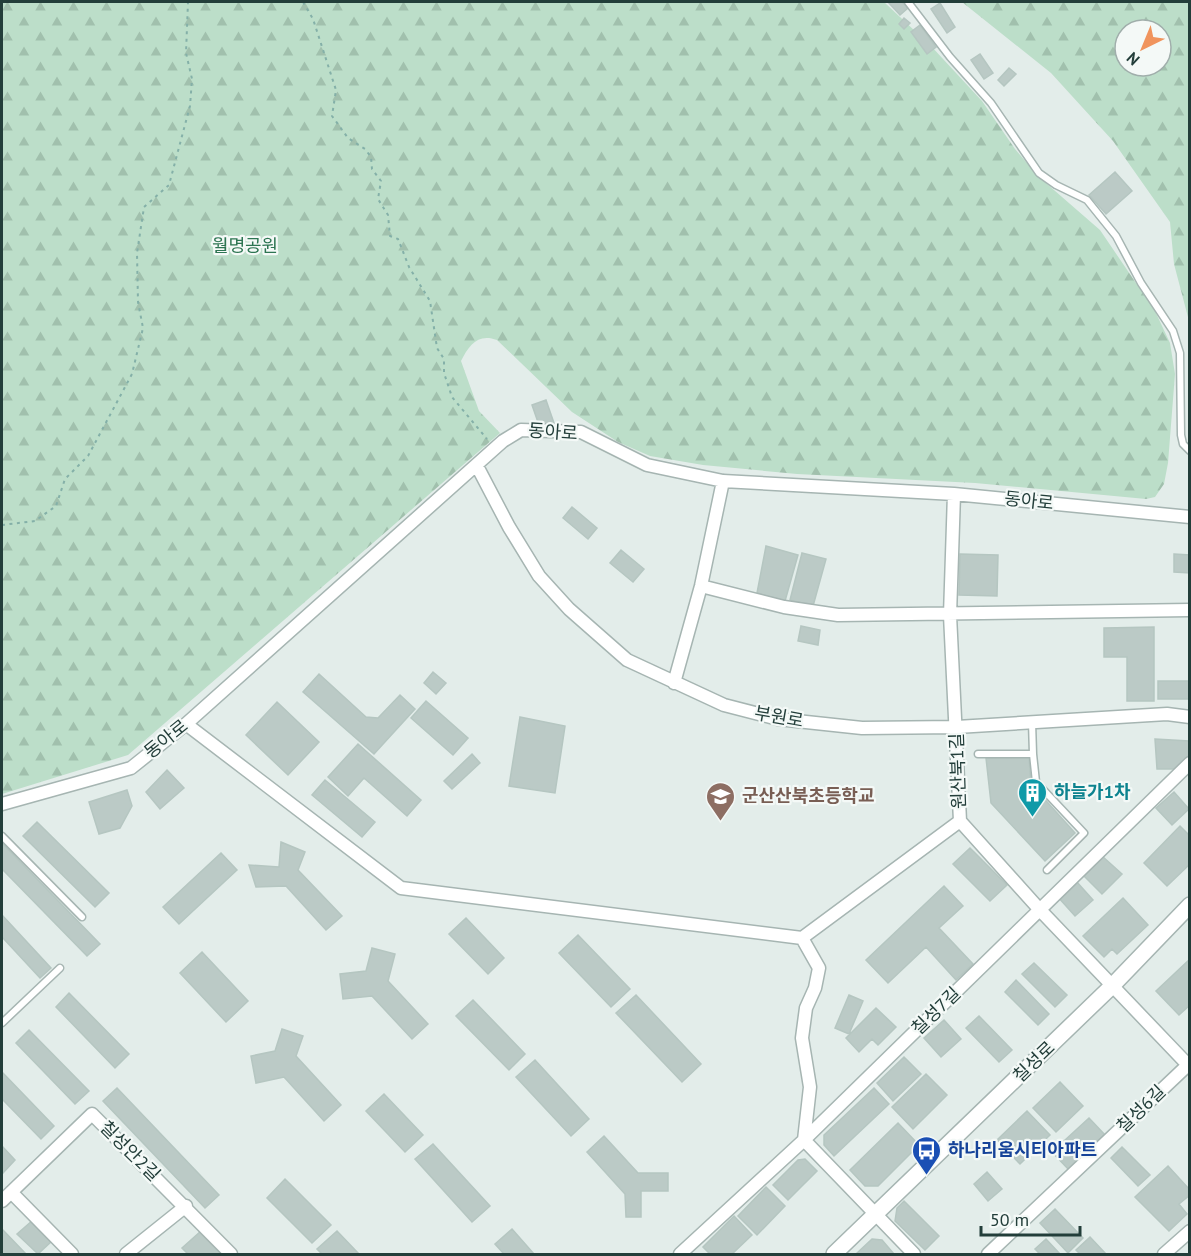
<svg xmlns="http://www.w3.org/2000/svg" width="1191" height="1256" viewBox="0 0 1191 1256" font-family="'PT Sans','Noto Sans KR',sans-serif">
<defs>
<pattern id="forest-firs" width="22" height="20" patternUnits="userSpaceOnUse" patternTransform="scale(1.5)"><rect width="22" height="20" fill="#bcdec9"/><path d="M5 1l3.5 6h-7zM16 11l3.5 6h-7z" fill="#a1c0ad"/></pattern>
</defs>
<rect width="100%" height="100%" fill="#e3edea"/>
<path fill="url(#forest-firs)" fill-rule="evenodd" d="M2,2H884L931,46L982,101L1015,149L1039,177L1100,230L1155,311L1170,343L1175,374L1168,463L1164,484L1155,497L1146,499L975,483L797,474L703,465L650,456L618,442L572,412L497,340C478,333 469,345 461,361L479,411L500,433L128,755L2,794Z
M962,2H1189V321L1174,264L1170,222L1113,141L1051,73ZM1125,30H1161V66H1125Z"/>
<path fill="#bbcac6" stroke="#b5c6c1" stroke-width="1.5" d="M888,2H902L908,8L900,15Z
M940,3L955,27L947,33L931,9Z
M904,18L910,23L904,29L899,24Z
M920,25L936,47L927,54L911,32Z
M980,54L993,73L984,79L971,60Z
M1009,68L1016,74L1004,86L998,80Z
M1115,172L1132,191L1106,214L1089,195Z
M546,400L554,423L540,428L532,405Z
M572,507L597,528L588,539L563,518Z
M766,546L798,555L785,601L757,593Z
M621,550L644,569L633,582L610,563Z
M802,553L826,559L813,606L790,600Z
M960,554L998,555L997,596L959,595Z
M1174,554L1190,555V573L1174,572Z
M801,626L820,630L818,645L798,641Z
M1154,627V701H1127V657H1104V628Z
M433,672L446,683L436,694L424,683Z
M319,674L366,717L378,718L400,695L415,709L374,754L303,692Z
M1158,681H1190V699H1158Z
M426,701L468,738L453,755L411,718Z
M277,702L319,742L288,775L246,735Z
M520,717L565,726L555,793L509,786Z
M1155,739L1189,741L1190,758L1179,769H1157Z
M358,744L421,800L407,816L364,778L348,796L328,777Z
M472,754L480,763L452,789L444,781Z
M1029,757L1031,784L1075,833L1045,861L991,803L986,758Z
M167,770L184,788L160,809L146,792Z
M325,780L375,822L362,837L312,795Z
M127,790L132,806L120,828L99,834L89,802Z
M1174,792L1189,809L1172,825L1156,808Z
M37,822L109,893L95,907L23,836Z
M1180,826L1190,836V864L1167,886L1144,863Z
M281,842L305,852L298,870L342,916L326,930L286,886L256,887L249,865L279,867Z
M2,843L100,944L87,956L2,869Z
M970,848L1007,885L990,901L953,864Z
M221,853L237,870L179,924L163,907Z
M1102,856L1122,874L1102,894L1084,876Z
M1076,881L1093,900L1075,916L1058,897Z
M944,886L963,906L939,928L973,964L956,980L926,947L888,983L866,960Z
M1123,898L1148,925L1117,954L1112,949L1104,957L1083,936Z
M2,915L51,968L40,978L2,937Z
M466,918L504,958L488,974L449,934Z
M578,935L630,989L611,1007L559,953Z
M372,948L395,954L388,981L428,1024L412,1039L372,996L343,999L340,974L366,971Z
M202,952L248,1001L226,1022L180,973Z
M1190,959V1005L1179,1015L1156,991Z
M1034,963L1067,995L1055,1007L1022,974Z
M1016,980L1049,1014L1038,1025L1005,992Z
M69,993L129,1054L115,1068L56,1007Z
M636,995L701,1064L682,1082L616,1013Z
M849,995L863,1001L849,1034L835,1028Z
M473,1000L525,1054L509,1070L456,1016Z
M876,1008L896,1027L878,1045L872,1039L859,1052L846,1038Z
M979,1016L1012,1050L999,1062L966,1028Z
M944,1020L961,1039L941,1057L924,1038Z
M282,1029L303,1036L296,1056L341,1105L324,1121L284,1077L256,1083L251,1056L275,1051Z
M29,1030L89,1091L75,1104L16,1043Z
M904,1057L921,1074L893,1101L877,1083Z
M535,1060L589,1119L571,1136L516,1077Z
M2,1072L54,1126L41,1139L2,1099Z
M926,1074L947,1095L913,1129L892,1107Z
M1060,1082L1083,1106L1056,1132L1033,1108Z
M117,1088L219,1195L205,1208L103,1101Z
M874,1088L889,1104L834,1156L824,1145V1135Z
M384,1094L423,1135L405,1152L366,1111Z
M1027,1111L1050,1135L1020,1164L997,1140Z
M1089,1118L1106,1136L1069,1170L1052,1152Z
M898,1123L919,1145L878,1186H865L850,1170Z
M604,1136L638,1173H668V1191H641V1217H626L625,1194L587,1152Z
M433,1144L490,1206L472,1222L415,1159Z
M2,1146L15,1160L2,1174Z
M1122,1147L1150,1175L1138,1186L1111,1158Z
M805,1159L817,1171L788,1200L773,1185L798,1160Z
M1168,1166L1190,1190V1195L1179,1204L1187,1214L1169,1231L1135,1197Z
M987,1172L1002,1189L988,1201L974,1184Z
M285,1179L331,1225L312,1243L267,1198Z
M766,1187L785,1206L757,1235L738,1216Z
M904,1201L939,1236L925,1250L895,1221L897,1208Z
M1055,1209L1083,1238L1068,1253L1040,1223Z
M734,1216L752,1235L732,1254H710L703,1247Z
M33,1220L52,1241L38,1254L17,1234Z
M2,1229L26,1254H2Z
M512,1229L534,1254H504L495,1244Z
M201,1231L223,1254H188L182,1248Z
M337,1231L359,1254H322L317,1249Z
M1090,1237L1106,1254H1080L1076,1250Z
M872,1239L882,1240L894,1254H856Z
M1046,1239L1060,1254H1037L1039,1253L1035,1249Z"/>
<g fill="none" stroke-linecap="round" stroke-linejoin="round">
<defs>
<path id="service" d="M908,2L950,57L991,103L1039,173L1056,185L1087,200L1116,236L1141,283L1173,331L1180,353L1181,435L1183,444L1190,451
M1032,722L1033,754
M978,754H1033L1036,782L1084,833L1047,870
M2,836L82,917
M2,1023L60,968"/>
<path id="minor" d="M477,466L509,527L539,576L569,609L627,660L724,705L778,719L862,728L957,727L1167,714L1190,717
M954,494L950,615L960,821L1040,910L1190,1067
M701,586L784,607L838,615L1190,610
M674,683L701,586L723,481
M186,724L401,888L802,938
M2,804L131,768L186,724L503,441L521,430L581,432L647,465L723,481L954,494L1190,517
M804,1140L810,1087L802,1038L806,1008L815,988L819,968L802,938L960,821
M804,1140L914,1254
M11,1192L72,1254
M2,1201L92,1114L231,1254
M126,1254L186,1206
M680,1254L804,1140L1190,763
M988,1254L1190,1063
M1164,1254L1190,1231"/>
<path id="tertiary" d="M834,1254L1112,986L1190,905"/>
</defs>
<use href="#service" stroke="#a6b5b2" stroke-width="9"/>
<use href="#minor" stroke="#a6b5b2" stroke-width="15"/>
<use href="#tertiary" stroke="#a6b5b2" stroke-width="18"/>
<path stroke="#84b0a8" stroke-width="2" stroke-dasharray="3 4.5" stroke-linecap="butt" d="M303,2L313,19L336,90L332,116L348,138L365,149L371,157L372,169L381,181L378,199L388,215L390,236L398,239L409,267L430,301L437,348L444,359V373L452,397L487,439
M2,525L35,521L56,506L65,479L88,456L132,374L143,328L138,302L137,253L144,207L169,185L190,106L192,79L186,53L188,2"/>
<use href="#service" stroke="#fff" stroke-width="6"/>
<use href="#minor" stroke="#fff" stroke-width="12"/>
<use href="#tertiary" stroke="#fff" stroke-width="15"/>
</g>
<defs>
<symbol id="building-pin" viewBox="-11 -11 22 30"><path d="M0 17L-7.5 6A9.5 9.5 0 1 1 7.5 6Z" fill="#0f9aa8" stroke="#f4f9f7"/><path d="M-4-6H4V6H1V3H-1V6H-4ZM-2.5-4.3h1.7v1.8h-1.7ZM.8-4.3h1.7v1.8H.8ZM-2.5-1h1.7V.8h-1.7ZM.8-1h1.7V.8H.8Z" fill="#fff"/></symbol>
<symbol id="school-pin" viewBox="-11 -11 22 30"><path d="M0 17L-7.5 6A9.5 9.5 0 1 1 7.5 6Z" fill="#8d6e63" stroke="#f4f9f7"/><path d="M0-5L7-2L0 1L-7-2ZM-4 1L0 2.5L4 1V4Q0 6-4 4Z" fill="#fff"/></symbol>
<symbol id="bus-pin" viewBox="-11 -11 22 30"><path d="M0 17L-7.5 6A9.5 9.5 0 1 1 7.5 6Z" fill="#1a4fb4" stroke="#f4f9f7"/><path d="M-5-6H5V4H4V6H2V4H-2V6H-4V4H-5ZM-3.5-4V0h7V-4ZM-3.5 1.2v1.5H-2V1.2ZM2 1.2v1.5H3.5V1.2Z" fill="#fff"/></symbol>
</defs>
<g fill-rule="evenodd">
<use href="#building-pin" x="1016" y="776" width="33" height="45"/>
<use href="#school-pin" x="704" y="780" width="33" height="45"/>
<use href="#bus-pin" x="910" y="1134" width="33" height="45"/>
</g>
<g text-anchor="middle" stroke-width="4.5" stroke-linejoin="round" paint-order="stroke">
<g font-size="18" fill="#2d7552" stroke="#f4f9f7">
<text x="245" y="252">월명공원</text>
</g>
<g font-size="18" fill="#233e3a" stroke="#f4f9f7">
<text transform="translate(553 432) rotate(4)" y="6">동아로</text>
<text transform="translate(1029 501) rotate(6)" y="6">동아로</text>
<text transform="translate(779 717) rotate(10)" y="6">부원로</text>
<text transform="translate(166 739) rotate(-39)" y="6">동아로</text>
<text transform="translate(958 771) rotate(-92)" y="6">원산북1길</text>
<text transform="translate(936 1011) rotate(-44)" y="6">칠성7길</text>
<text transform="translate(1034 1062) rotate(-44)" y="6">칠성로</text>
<text transform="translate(1141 1109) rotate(-44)" y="6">칠성6길</text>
<text transform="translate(130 1151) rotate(45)" y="6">칠성안2길</text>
</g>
<g font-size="18" font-weight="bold" fill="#0d838f" stroke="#f4f9f7" text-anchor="start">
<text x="1054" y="798">하늘가1차</text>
</g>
<g font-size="18" font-weight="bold" fill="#785e54" stroke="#f4f9f7" text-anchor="start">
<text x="742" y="802">군산산북초등학교</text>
</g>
<g font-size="18" font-weight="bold" fill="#164399" stroke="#f4f9f7" text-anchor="start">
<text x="948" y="1156">하나리움시티아파트</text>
</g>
</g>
<rect width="1191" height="1256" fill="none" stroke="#233e3a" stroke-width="6"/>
<g transform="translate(1143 48) rotate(223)"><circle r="28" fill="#f4f9f7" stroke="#a0aeab" stroke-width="1.5"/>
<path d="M0-4.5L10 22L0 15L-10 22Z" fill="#f0945d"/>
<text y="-9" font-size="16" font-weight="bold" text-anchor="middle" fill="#233e3a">N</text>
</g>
<path d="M981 1226v9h99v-9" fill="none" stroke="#233e3a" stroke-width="3"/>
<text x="990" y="1226" font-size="18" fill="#233e3a" stroke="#f4f9f7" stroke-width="4.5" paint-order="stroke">50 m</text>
</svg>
